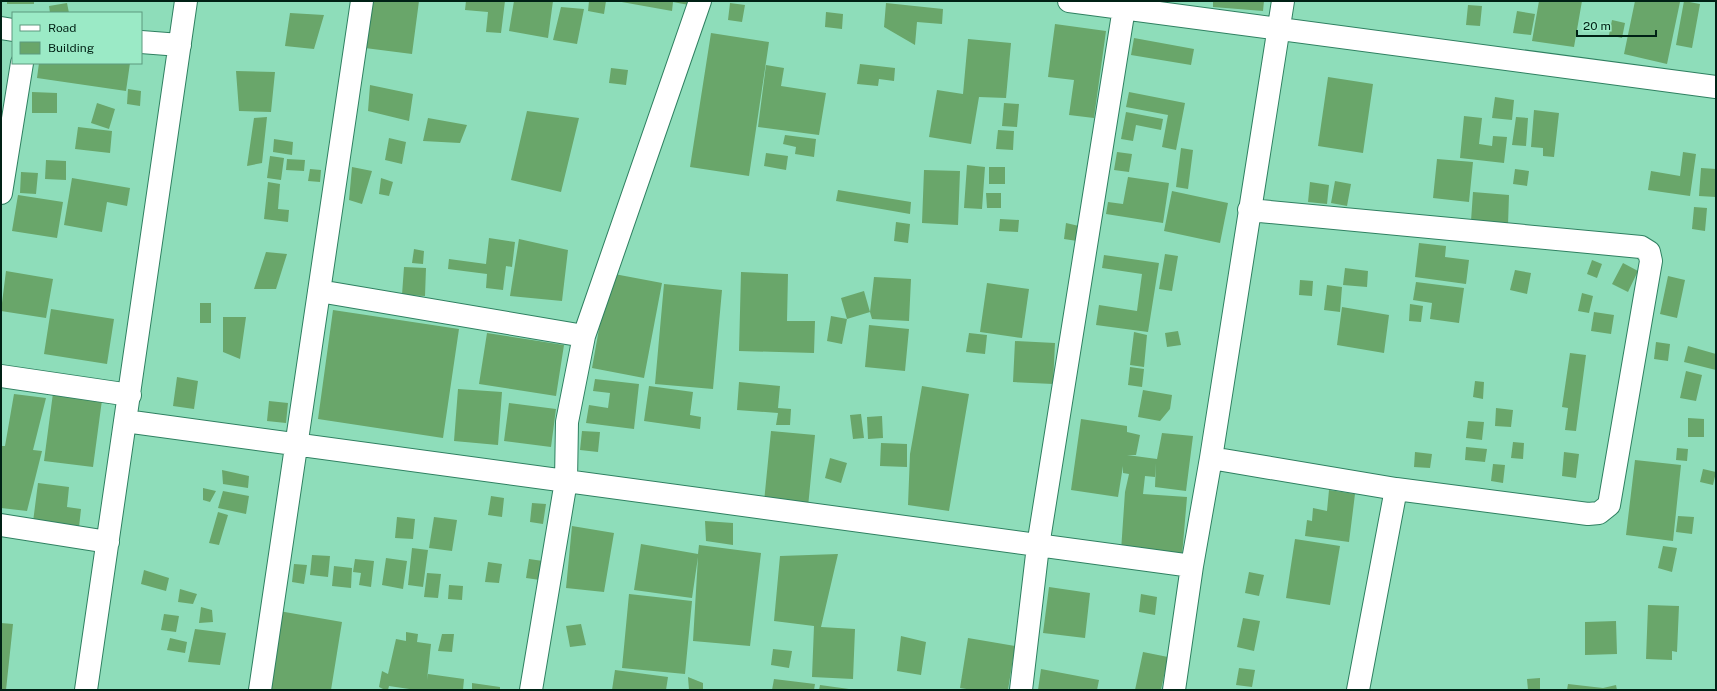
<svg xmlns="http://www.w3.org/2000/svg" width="1717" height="691" viewBox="0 0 1717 691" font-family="'Public Sans',sans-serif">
<rect width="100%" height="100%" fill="#8eddba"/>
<path fill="#69a66a" d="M7,1H34V4H7Z
M372,1H419L412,54L365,48Z
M466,1H505L501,33L486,32L488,12L465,10Z
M514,1H553L548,38L509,31Z
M589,1H606L604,14L588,11Z
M616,1H695L694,6L673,2L672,11Z
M1213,1H1264L1263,11L1213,7Z
M1539,1H1582L1574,47L1532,41Z
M1635,1H1674L1680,2L1667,64L1624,54Z
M1684,1L1700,4L1692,48L1676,45Z
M67,3L69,13H50L49,6Z
M730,3L745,5L742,22L728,20Z
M886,3L943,9L942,24L917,22L915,45L884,27Z
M1468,5L1482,6L1480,26L1466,25Z
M561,7L584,9L577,44L553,40Z
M1517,11L1535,14L1531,35L1513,33Z
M826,12L843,14L842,29L825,27Z
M290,13L324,15L314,49L285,46Z
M1612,20L1625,23L1622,38L1609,35Z
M1055,24L1106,31L1094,118L1069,115L1074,80L1048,77Z
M711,33L769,42L749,176L690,167Z
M1134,38L1194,49L1191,65L1131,55Z
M968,39L1011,43L1006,98L979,97L971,144L929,137L937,90L963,94Z
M39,63H130L126,91L37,78Z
M860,64L895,68L894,81L879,79L878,86L857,84Z
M766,65L784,68L781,86L826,93L819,135L758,127Z
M611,68L628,70L626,85L609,83Z
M236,71L275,72L271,112L239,111Z
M1328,77L1373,84L1363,153L1318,146Z
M370,85L413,94L409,121L368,111Z
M128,89L141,91L140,106L127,104Z
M32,92L57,93V113H32Z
M1129,92L1185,103L1176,150L1162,147L1168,115L1126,107Z
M1495,97L1514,100L1512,120L1492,118Z
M97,103L115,109L109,129L91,123Z
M1004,103L1019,104L1017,127L1002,126Z
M1534,110L1559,113L1554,157L1543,156V148L1531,147Z
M527,111L579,118L561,192L511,180Z
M1126,112L1163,119L1161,130L1136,125L1133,141L1121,139Z
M1464,116L1482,118L1479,144L1492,146L1493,136L1507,137L1504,163L1460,158Z
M267,117L262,163L247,166L254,118Z
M1516,117L1528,118L1526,146L1512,145Z
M428,118L467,125L460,143L423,141Z
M78,127L112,131L110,153L75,149Z
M998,130L1014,131L1013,150L996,149Z
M785,135L816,139L814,157L795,154L796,147L783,144Z
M389,138L406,142L402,164L385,160Z
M274,139L293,142L292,155L273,152Z
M1181,148L1193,150L1188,189L1176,187Z
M1117,152L1132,154L1129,172L1114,170Z
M1683,152L1696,154L1690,196L1648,190L1651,171L1680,176Z
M766,153L788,156L786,170L764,166Z
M270,156L284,158L281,180L267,178Z
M287,159L305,160L304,171L286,170Z
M1437,159L1473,162L1469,202L1433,198Z
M46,160L66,161V180L45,179Z
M967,165L985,167L982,209L964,208Z
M352,167L372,171L362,204L349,200Z
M989,167H1005V184H989Z
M1701,168L1716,169V197L1699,196Z
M310,169L321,170L320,182L308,181Z
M1515,169L1529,171L1527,186L1513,184Z
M924,170L960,171L958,225L922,223Z
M21,172L38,173L36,194L20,193Z
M1128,177L1169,183L1163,223L1106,214L1108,202L1123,204Z
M72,178L130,188L127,206L107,202L102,232L64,225Z
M381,178L393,182L389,196L379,194Z
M1335,181L1351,184L1347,206L1331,203Z
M268,182L280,184L278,209L289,210L288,222L264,219Z
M1310,182L1329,185L1327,204L1308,202Z
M838,190L911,202L910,214L836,201Z
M1172,191L1228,203L1220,243L1164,231Z
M1473,192L1509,195L1508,225L1471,221Z
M986,193H1001V208H987Z
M18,195L63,202L57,238L12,231Z
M1694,207L1707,208L1705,231L1692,229Z
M1000,219L1019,220L1018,232L999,231Z
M896,222L910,224L908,243L894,241Z
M1066,223L1079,226L1077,241L1064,239Z
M489,238L515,242L512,267L506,266L503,290L486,288L487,274L448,269L449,259L486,264Z
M519,239L568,250L562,301L510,296Z
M1419,243L1446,246L1445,257L1469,260L1466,284L1415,277Z
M414,249L424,251L423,264L412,263Z
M266,252L287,254L276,289H254Z
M1165,254L1178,256L1172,291L1159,289Z
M1104,255L1159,263L1148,332L1096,325L1099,305L1137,311L1142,274L1102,268Z
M1592,260L1602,264L1597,278L1587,274Z
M1623,263L1638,271L1628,292L1612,284Z
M404,267L426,268L425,296L402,295Z
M1345,268L1368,271L1367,287L1343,285Z
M1515,270L1531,273L1527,294L1510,290Z
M6,271L53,279L46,318L1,311Z
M741,272L788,274L787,321H815L814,353L739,351Z
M609,273L662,283L644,378L592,368Z
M1668,276L1685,280L1677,318L1660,314Z
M874,277L911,279L909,321L872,319L870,312Z
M1300,280L1313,281L1312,296L1299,295Z
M1416,282L1464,288L1459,323L1430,319L1432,303L1413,300Z
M987,283L1029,289L1022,338L980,332Z
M664,284L722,290L713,389L655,384Z
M1327,285L1342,287L1340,312L1324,310Z
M864,291L870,312L847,319L842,344L827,341L831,316L847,319L841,298Z
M1582,293L1593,296L1589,313L1578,311Z
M200,303H211V323H200Z
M1410,304L1423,306L1421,322L1409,321Z
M1342,307L1389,315L1384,353L1337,345Z
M51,309L114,319L107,364L44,354Z
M333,310L459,329L443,438L318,419Z
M1594,312L1614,315L1611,334L1591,331Z
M223,317H246L240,359L223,352Z
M869,325L909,329L905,371L865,367Z
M1178,331L1181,345L1167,347L1165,333Z
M1134,332L1147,335L1144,367L1130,365Z
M487,333L564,345L556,396L479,384Z
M969,333L987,335L985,354L966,352Z
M1015,341L1055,343L1053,384L1013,382Z
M1656,342L1670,344L1668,361L1654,359Z
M1688,346L1716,354V370L1684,362Z
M1570,353L1586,355L1576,431L1565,430L1568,408L1562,407Z
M1130,367L1144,369L1142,387L1128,385Z
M1686,371L1702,375L1696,401L1680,398Z
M177,377L198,381L194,409L173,406Z
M595,379L639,384L634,429L586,423L589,405L608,408L610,393L593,391Z
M1475,381L1484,382L1483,399L1473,397Z
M739,382L780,386L778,408L791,409L790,425H776L778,413L737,410Z
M649,386L693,392L690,415L701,417L700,429L644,421Z
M922,386L969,394L949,511L908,505L910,454Z
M458,389L502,392L498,445L454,441Z
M1143,390L1172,395L1170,409L1160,421L1138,417Z
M53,393L102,400L93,467L44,461Z
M14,394L46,398L33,450L42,451L27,511L1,508V446H5Z
M269,401L288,403L286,423L267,421Z
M509,403L556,409L551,447L504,441Z
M1496,408L1513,410L1511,427L1495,426Z
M861,414L864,438L853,439L850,415Z
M882,416L883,438L868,439L867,417Z
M1688,418L1704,419V437H1688Z
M1081,419L1127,426V432L1140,435L1136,455H1127L1157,459L1162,433L1193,436L1186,491L1155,487L1156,463L1155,477L1145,476L1143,494L1187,497L1182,556L1121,551L1125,492L1129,474L1123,473V466L1118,497L1071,490Z
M1468,421L1484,422L1482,440L1466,438Z
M582,431L600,432L598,452L580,450Z
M771,431L815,435L808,507L764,502Z
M1513,442L1524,443L1523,459L1511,458Z
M881,443L907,444V467L880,466Z
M1466,447L1487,449L1485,462L1465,460Z
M1677,448L1688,449L1687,461L1676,460Z
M1415,452L1432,454L1430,468L1414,467Z
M1564,452L1579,454L1576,478L1562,476Z
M830,458L847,463L841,483L825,478Z
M1635,460L1681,465L1673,541L1626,535Z
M1493,464L1505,465L1503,483L1491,481Z
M1703,469L1716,472L1713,485L1700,482Z
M222,470L249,476L248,488L223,484Z
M38,483L69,487L67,507L81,509L79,527L33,522Z
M203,488L216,491L210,502L203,500Z
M1329,490L1355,494L1349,542L1305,536L1307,520L1312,521L1313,508L1327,511Z
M223,491L249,496L246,514L218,508Z
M491,496L504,498L502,517L488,515Z
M532,503L546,504L543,524L530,522Z
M218,512L228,515L219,545L209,543Z
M1678,516L1694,517L1692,534L1676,532Z
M397,517L415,519L413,539L395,538Z
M434,517L457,520L452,551L429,548Z
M705,521L733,523V545L706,541Z
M572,526L614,533L604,592L566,588Z
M1295,539L1340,546L1330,605L1286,598Z
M641,544L698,554L699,545L761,553L750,646L693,641L698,557L692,598L634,590Z
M1663,546L1677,548L1672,572L1658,568Z
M412,548L428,550L423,587L408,585Z
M838,554L821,627L855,629L853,679L812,677L814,626L774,621L780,556Z
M312,555L330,556L328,577L310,575Z
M386,558L407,561L403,589L382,585Z
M355,559L374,561L371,587L359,585L361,573L353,572Z
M529,559L543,561L540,580L526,578Z
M488,562L502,564L499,583L485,582Z
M294,564L307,565L304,584L292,582Z
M334,566L352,568L351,588L332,586Z
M144,570L169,578L166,591L141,584Z
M1249,572L1264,575L1259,596L1245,593Z
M427,573L441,574L438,598L424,597Z
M449,585L463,586L462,600L448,599Z
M1049,587L1090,593L1085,638L1043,633Z
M180,589L197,594L193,604L178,602Z
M629,594L692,601L685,674L622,668Z
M1141,594L1157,597L1155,615L1139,612Z
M1648,605L1679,606L1677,652L1672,651V660L1646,659Z
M201,607L212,610L213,622L199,623Z
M279,611L342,622L331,690H266Z
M164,614L179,616L176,632L161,630Z
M1243,618L1260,621L1254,651L1237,647Z
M1616,621L1617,654L1585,655V622Z
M1,623L13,624L6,690H1Z
M581,624L586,645L570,647L566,626Z
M195,629L226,633L220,665L188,662Z
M406,632L418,634L417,642L431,644L427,680L428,674L464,679L463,690H416L389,686L388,690H385L379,687L382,671L388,674L396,639L406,641Z
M442,634H454L452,652L438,651Z
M901,636L926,642L921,675L897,671Z
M170,638L187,642L185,653L167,650Z
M968,638L1015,646L1008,690H973L960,688Z
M773,649L792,651L789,668L771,665Z
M1143,652L1168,657L1161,690H1135Z
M1239,668L1255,670L1252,687L1236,685Z
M1041,669L1099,680L1097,690H1038Z
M615,670L668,677L666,690H612Z
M688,677L703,683V690H689Z
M1540,678V690H1528L1527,679Z
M774,679L815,684L814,690H772Z
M472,683L500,687V690H472Z
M1568,684L1603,688V690H1567Z
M820,685L849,689V690H819Z
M1616,685L1617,690H1603V688Z"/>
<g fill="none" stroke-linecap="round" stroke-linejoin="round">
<defs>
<path id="street" d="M1069,1L1716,87
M1,28L13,30
M141,42L180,45
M1,193L22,63
M319,291L584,336
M1,376L130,395
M125,421L1192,566
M1211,458L1396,489L1588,514L1599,513L1609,505L1651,261L1649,252L1641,247L1249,210
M1,525L108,542
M86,690L186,1
M260,690L362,1
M531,690L566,481L567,422L584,336L700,1
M1021,690L1038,546L1124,8
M1174,690L1192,566L1211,458L1283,1
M1358,690L1396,489"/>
</defs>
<use href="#street" stroke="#2f8061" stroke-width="24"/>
<use href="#street" stroke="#fff" stroke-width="22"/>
</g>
<rect width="1717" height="691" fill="none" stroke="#002115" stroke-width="4"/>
<rect x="12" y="12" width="130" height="52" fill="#9beac6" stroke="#5d9a7f"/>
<rect x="20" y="25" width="20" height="6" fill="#ffffff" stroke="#5d9a7f"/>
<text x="48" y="32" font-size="12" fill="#002115">Road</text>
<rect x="20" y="42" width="20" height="12" fill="#69a66a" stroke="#5d9a7f"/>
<text x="48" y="52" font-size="12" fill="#002115">Building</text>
<path d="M1577 30v6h79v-6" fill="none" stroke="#002115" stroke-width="2"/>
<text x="1583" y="30" font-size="12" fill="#002115" stroke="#9beac6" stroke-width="3" paint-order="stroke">20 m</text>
</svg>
